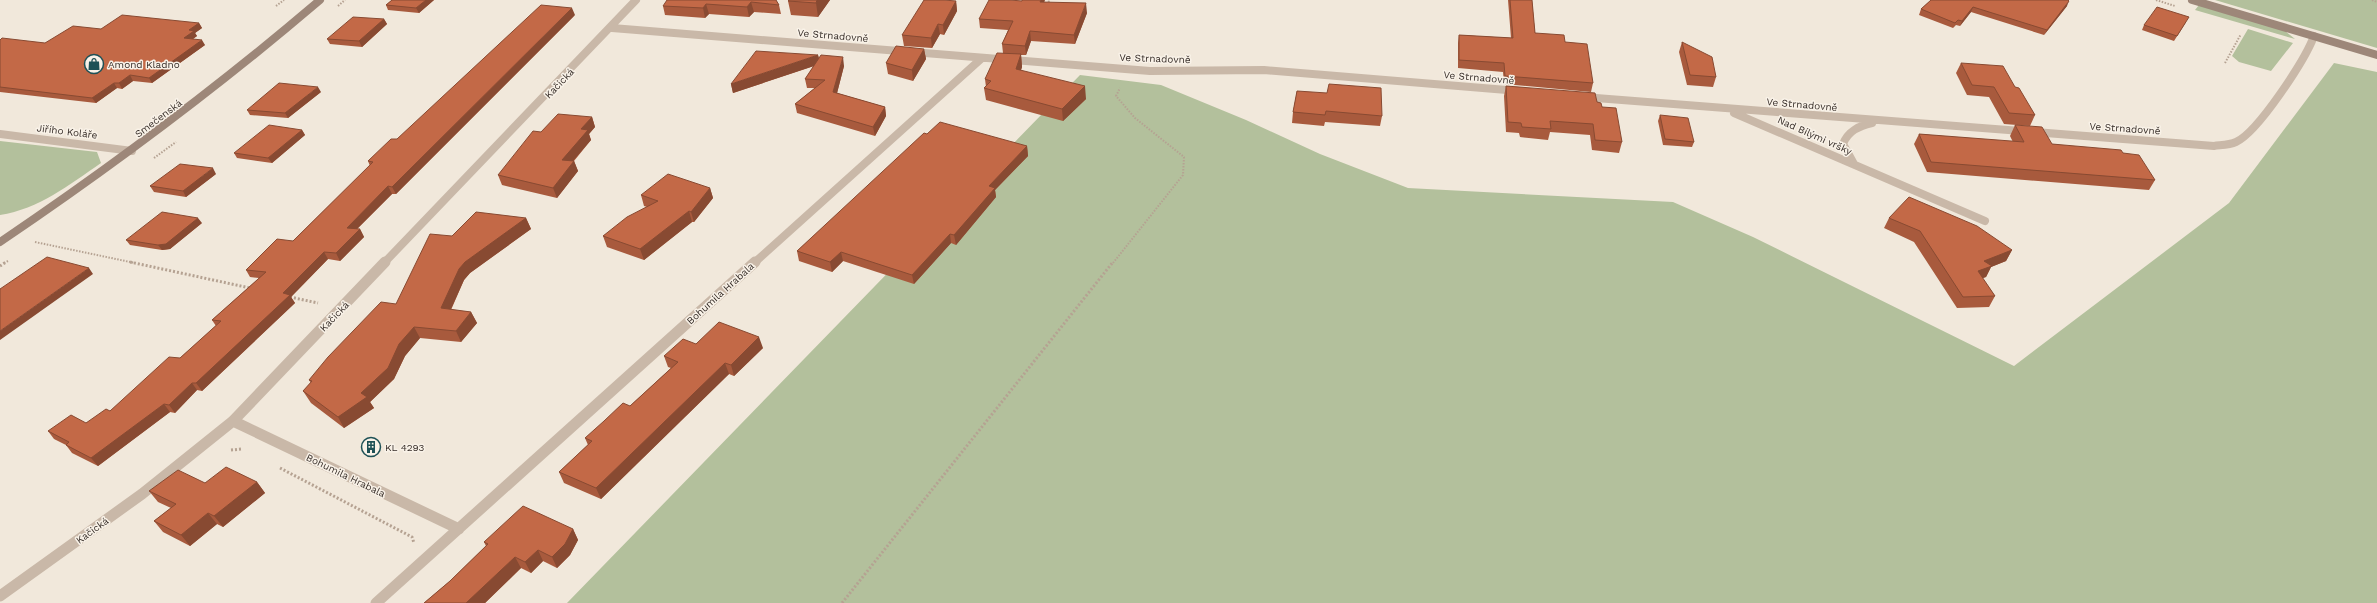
<svg xmlns="http://www.w3.org/2000/svg" width="2377" height="603" viewBox="0 0 2377 603" font-family="'Work Sans',sans-serif">
<rect width="100%" height="100%" fill="#f1e8db"/>
<path fill="#b3c09c" d="M2215,0H2377V48Z
M2199,5L2285,31L2295,39L2195,10Z
M2248,29L2293,43L2271,71L2239,62L2232,56Z
M2334,63L2377,72V603H567L1080,75L1161,85L1246,120L1320,154L1408,188L1673,202L1753,237L2014,366L2229,203Z
M0,141L97,152L101,163C69,185 39,209 0,215Z"/>
<g fill="none" stroke-linecap="round" stroke-linejoin="round">
<path stroke="#b5a292" stroke-width="2" stroke-dasharray="1.5 1.5" stroke-linecap="butt" d="M2156,0L2175,6
M2372,0L2377,2
M1048,5L1049,0
M276,6L284,0
M338,6L345,0
M2225,63L2241,34
M154,158L176,142
M35,242L135,263
M4,263L8,261
M1113,263L1183,175L1184,157L1135,118L1116,96L1120,88"/>
<path stroke="#b5a292" stroke-width="3" stroke-dasharray="2 2" stroke-linecap="butt" d="M130,262L250,288
M0,266L6,262
M290,297L318,303
M231,450L242,449
M280,468L412,537L414,543
M842,603L1113,262"/>
<path stroke="#c9b8a8" stroke-width="8" d="M612,28L1150,71L1264,70L1519,91
M1583,97L2214,146C2221,145 2229,145 2236,142C2258,132 2305,60 2314,36
M1734,113L1985,221
M0,134L132,151
M1854,164L1843,144C1848,131 1859,126 1872,123
M384,263L636,0
M754,263L982,58"/>
<path stroke="#c9b8a8" stroke-width="11" d="M233,421L459,529
M0,596L142,494L233,421L385,262
M376,603L755,262"/>
<path stroke="#9d8779" stroke-width="8" d="M2192,0L2377,55
M0,242C111,167 218,87 320,0"/>
</g>
<path fill="#a85a3d" d="M392,0H434L419,13L388,10L386,5Z
M776,0L779,5L781,14L754,12L749,17L709,14L705,18L665,15L663,6Z
M830,0L818,17L791,15L788,1Z
M1508,0H1532L1535,33L1565,42L1593,83L1591,92L1504,84L1503,72L1458,68V43L1459,35L1511,38Z
M1931,0L2067,6L2044,35L1971,12L1960,26L1956,25L1953,28L1919,15L1921,9Z
M956,1L957,11L944,35L940,34L932,48L904,46L902,35Z
M1044,2L1087,13L1075,44L1031,41L1026,55H1021L1022,67L1021,70L1086,99L1063,121L986,100L984,88L986,87L985,79L1003,53L1002,44L1008,30L980,28L979,19Z
M575,15L396,194H392L357,229H360L364,237L340,261L328,259L291,297L295,303L202,391L197,390L175,413L170,412L98,466L72,453L66,445L54,439L48,431L86,423L110,411L180,358L216,326L212,320L259,278L250,277L246,270L293,241L370,166L368,161L397,139Z
M384,19L387,24L362,47L330,44L327,39Z
M2186,22L2174,41L2142,30L2144,25Z
M199,23L202,28L195,33L197,36L193,39L205,45L152,83L133,81L122,89L117,88L96,103L0,92V40L45,43L101,29Z
M1682,42L1716,77L1713,87L1687,85L1679,52Z
M924,49L926,59L913,81L888,74L886,63Z
M818,55L819,58L844,66L837,93L885,107L886,116L875,136L797,113L795,104L815,88H807L805,79L814,66L733,93L731,84Z
M1961,63L2015,87L2035,115L2030,126L2004,124L1989,97L1967,95L1956,73Z
M1506,86L1597,102L1602,107L1622,142L1619,153L1592,150L1590,135L1550,132L1548,140L1520,137L1519,133L1506,132L1504,96Z
M1297,91L1382,116L1380,126L1325,122L1324,126L1292,123L1293,112Z
M321,92L288,118L250,115L247,110Z
M1660,115L1694,142L1692,147L1663,145L1658,121Z
M592,117L595,127L589,134L591,140L574,161L578,171L557,198L502,185L498,175L541,132Z
M2015,125L2052,144L2123,153L2155,180L2149,190L1927,172L1914,144L1919,134L2013,142L2010,136Z
M302,130L305,135L272,163L237,158L234,153Z
M927,134L1027,146L1028,156L995,190L996,197L956,245L951,243L914,284L843,261L832,272L799,261L797,251Z
M216,174L186,197L154,192L150,186Z
M710,188L713,198L694,222H692L644,260L607,247L603,236L647,207L644,206L641,195Z
M526,218L531,229L470,273L464,280L451,310L471,312L477,323L461,342L420,338L405,356L394,379L370,402L374,408L344,428L311,403L303,391L311,383L309,380L396,304L452,236Z
M1889,218L2012,250L2006,261L1991,267L1986,277L1982,278L1995,296L1989,307L1957,308L1914,242L1884,228Z
M202,223L170,249L162,250L130,245L126,240Z
M696,344L763,348L734,376L729,374L601,499L564,483L559,472L588,445L585,438L630,406L671,368L668,367L664,356Z
M257,482L265,493L223,527L217,524L190,546L163,532L154,521L171,508L158,502L149,491L205,483Z
M573,529L578,540L570,555L557,568L543,561L531,573L521,568L485,603H424L450,581L486,546L484,542Z"/>
<path fill="#884a32" d="M426,0H434L419,13L416,8Z
M817,0H830L818,17L816,3Z
M1041,0H1045L1041,12L1040,2Z
M956,1L957,11L944,35L943,25Z
M2069,1L2067,6L2044,35L2047,30Z
M751,2L754,12L749,17L747,7Z
M1086,3L1087,13L1075,44L1074,35Z
M706,4L709,14L705,18L703,8Z
M1973,7L1971,12L1960,26L1962,21Z
M572,8L575,15L396,194L392,187Z
M384,19L387,24L362,47L359,41Z
M199,23L202,28L195,33L197,36L187,43L184,38L189,30Z
M938,24L940,34L932,48L931,38Z
M1030,31L1031,41L1026,55L1025,46Z
M202,40L205,45L152,83L149,78Z
M924,49L926,59L913,81L912,70Z
M1021,54L1022,67L1017,81L1016,69Z
M818,55L820,64L733,93L731,84Z
M843,57L844,66L835,101L833,92Z
M130,75L133,81L122,89L119,83Z
M114,83L117,88L96,103L92,98Z
M1085,86L1086,99L1063,121L1062,109Z
M318,87L321,92L288,118L285,113Z
M885,107L886,116L875,136L873,127Z
M592,117L595,127L589,134L591,140L566,169L562,160L581,129Z
M302,130L305,135L272,163L268,158Z
M1027,146L1028,156L995,190L996,197L956,245L954,235L989,186Z
M574,161L578,171L557,198L553,188Z
M213,168L216,174L186,197L183,191Z
M388,186L392,194L351,235L347,228Z
M710,188L713,198L694,222L691,212Z
M689,211L692,222L644,260L640,249Z
M198,218L202,223L170,249L162,250L158,245Z
M526,218L531,229L470,273L464,280L446,320L441,308L459,269L465,262Z
M360,229L364,237L340,261L336,253Z
M950,234L951,243L914,284L912,275Z
M2012,250L2006,261L1991,267L1986,277L1972,282L1978,271L1984,261Z
M324,252L328,259L291,297L295,303L202,391L196,383L283,293Z
M841,252L843,261L832,272L830,262Z
M89,268L93,274L0,340V331Z
M471,312L477,323L461,342L456,331Z
M414,327L420,338L405,356L394,379L370,402L374,408L344,428L338,417L361,393L399,344Z
M759,337L763,348L734,376L731,365Z
M725,363L729,374L601,499L596,488Z
M192,383L197,390L175,413L169,405Z
M164,404L170,412L98,466L91,458Z
M257,482L265,493L223,527L214,516Z
M208,513L217,524L190,546L181,535Z
M573,529L578,540L570,555L557,568L552,557Z
M538,550L543,561L531,573L525,562Z
M515,557L521,568L485,603H466Z"/>
<path fill="#c36947" stroke="#884a32" d="M392,0H426L416,8L386,5Z
M667,0H776L779,5L751,2L747,7L706,4L703,8L663,6Z
M789,0H817L816,3L788,1Z
M924,0H944L956,1L943,25L938,24L931,38L902,35Z
M989,0H1010L1022,1V0H1041L1040,2L1086,3L1074,35L1030,31L1025,46L1002,44L1013,21L979,19Z
M1510,0H1532L1535,33L1564,35L1565,42L1587,44L1593,83L1505,76L1504,63L1459,60V35L1513,38Z
M1931,0H2068L2069,1L2047,30L1973,7L1962,21L1958,20L1955,23L1921,9Z
M541,5L572,8L392,187L388,186L347,228L360,229L336,253L324,252L283,293L290,295L196,383H192L169,405L164,404L91,458L66,445L69,442L48,431L71,415L86,423L106,409L110,411L169,357L180,358L221,321L212,320L266,272L246,270L277,239L293,241L373,162L368,161L391,139H397Z
M2157,7L2189,17L2177,36L2144,25Z
M122,15L199,23L189,30L194,31L184,38L202,40L149,78L130,75L119,83H114L92,98L0,87V40L2,38L45,43L73,26L101,29Z
M353,17L384,19L359,41L327,39Z
M1682,42L1712,57L1716,77L1690,75Z
M896,46L924,49L912,70L886,63Z
M756,51L818,55L731,84Z
M997,53L1021,54L1016,69L1085,86L1062,109L984,88L991,81L985,79Z
M821,55L843,57L833,92L885,107L873,127L795,104L825,80L805,79Z
M1961,63L2003,66L2015,87L2019,88L2035,115L2009,113L1994,87L1972,85Z
M279,83L318,87L285,113L247,110Z
M1329,84L1381,88L1382,116L1326,111L1325,115L1293,112L1297,91L1327,93Z
M1506,86L1595,93L1597,102L1601,103L1602,107L1616,108L1622,142L1595,140L1593,124L1550,121L1551,129L1522,127L1521,123L1508,122Z
M558,114L592,117L581,129L588,130L562,160L574,161L553,188L498,175L533,131L541,132Z
M1660,115L1688,118L1694,142L1665,139Z
M940,122L1027,146L989,186L995,188L954,235L950,234L912,275L841,252L830,262L797,251L924,133L927,134Z
M269,125L302,130L268,158L234,153Z
M2015,125L2042,127L2052,144L2121,150L2123,153L2139,155L2155,180L1931,162L1919,134L2024,142Z
M180,164L213,168L183,191L150,186Z
M668,174L710,188L691,212L689,211L640,249L603,236L627,217L658,201L641,195Z
M1909,197L1977,226L2012,250L1984,261L1992,266L1978,271L1995,296L1963,297L1920,231L1889,218Z
M162,212L198,218L166,244L158,245L126,240Z
M476,212L526,218L465,262L459,269L441,308L471,312L456,331L414,327L399,344L388,368L361,393L367,397L338,417L303,391L312,381L309,380L328,357L381,302L396,304L430,234L452,236Z
M47,257L89,268L0,331V289Z
M719,322L759,337L731,365L725,363L596,488L559,472L592,441L585,438L604,421L623,403L630,406L678,362L664,356L683,339L696,344Z
M226,467L257,482L214,516L208,513L181,535L154,521L176,504L149,491L178,470L205,483Z
M523,506L573,529L565,544L552,557L538,550L525,562L515,557L466,603H424L450,581L488,544L484,542Z"/>
<defs>
<symbol id="shop-ring" viewBox="-11 -11 22 22"><circle r="9.5" fill="#f9f2e8" stroke="#1e5156" stroke-width="1.5"/><path d="M-5-2.5h2.3a2.7 3.5 0 0 1 5.4 0H5L5.5 6h-11ZM-1.5-2.5h3a1.5 2.3 0 0 0-3 0Z" fill="#1e5156"/></symbol>
<symbol id="building-ring" viewBox="-11 -11 22 22"><circle r="9.5" fill="#f9f2e8" stroke="#1e5156" stroke-width="1.5"/><path d="M-4-6H4V6H1V3H-1V6H-4ZM-2.5-4.3h1.7v1.8h-1.7ZM.8-4.3h1.7v1.8H.8ZM-2.5-1h1.7V.8h-1.7ZM.8-1h1.7V.8H.8Z" fill="#1e5156"/></symbol>
</defs>
<g fill-rule="evenodd">
<use href="#shop-ring" x="83" y="53" width="22" height="22"/>
<use href="#building-ring" x="360" y="436" width="22" height="22"/>
</g>
<g text-anchor="middle" stroke-width="3" stroke-linejoin="round" paint-order="stroke">
<g font-size="10" fill="#362d28" stroke="#f9f2e8">
<text transform="translate(833 35) rotate(5)" y="4">Ve Strnadovně</text>
<text transform="translate(1155 58) rotate(2)" y="4">Ve Strnadovně</text>
<text transform="translate(1479 77) rotate(5)" y="4">Ve Strnadovně</text>
<text transform="translate(559 83) rotate(-46)" y="4">Kačická</text>
<text transform="translate(1802 104) rotate(5)" y="4">Ve Strnadovně</text>
<text transform="translate(158 118) rotate(-37)" y="4">Smečenská</text>
<text transform="translate(2125 128) rotate(4)" y="4">Ve Strnadovně</text>
<text transform="translate(67 131) rotate(7)" y="4">Jiřího Koláře</text>
<text transform="translate(1815 135) rotate(24)" y="4">Nad Bílými vršky</text>
<text transform="translate(720 293) rotate(-42)" y="4">Bohumila Hrabala</text>
<text transform="translate(334 316) rotate(-46)" y="4">Kačická</text>
<text transform="translate(346 475) rotate(26)" y="4">Bohumila Hrabala</text>
<text transform="translate(92 530) rotate(-36)" y="4">Kačická</text>
</g>
<g font-size="10" fill="#362d28" stroke="#f9f2e8" text-anchor="start">
<text x="108" y="68">Amond Kladno</text>
<text x="385" y="451">KL 4293</text>
</g>
</g>
</svg>
